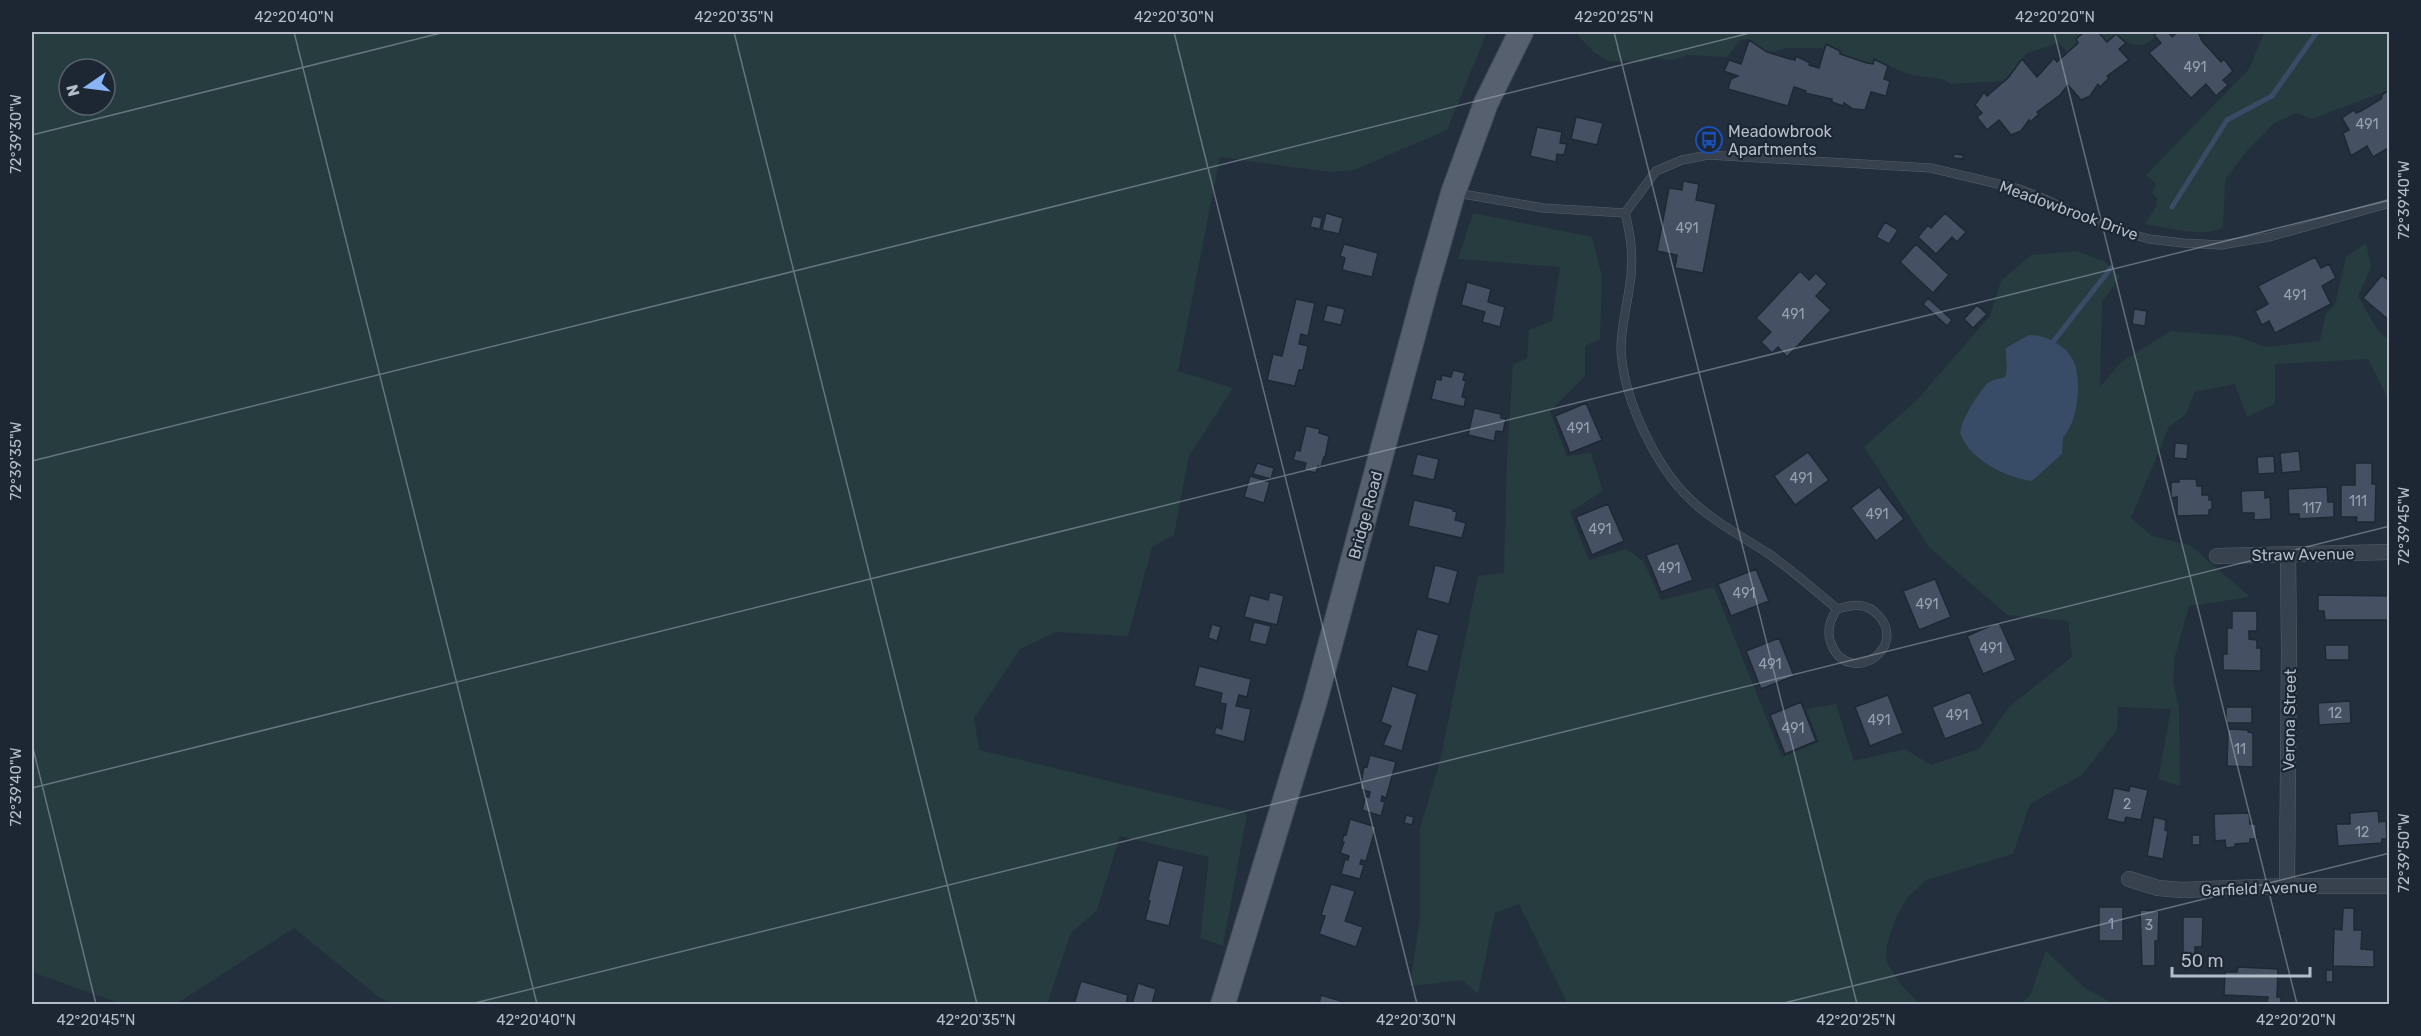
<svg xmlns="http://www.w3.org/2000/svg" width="2421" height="1036" viewBox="0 0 2421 1036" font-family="Rubik,sans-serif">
<rect width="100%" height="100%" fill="#242f3e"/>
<path fill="#263c3f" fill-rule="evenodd" d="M32,32H1487L1447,130L1354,170L1329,172L1220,157L1178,371L1233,388L1189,456L1174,535L1152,547L1128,636L1056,632L1020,649L974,718L979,750L1247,814L1223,946L1200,938L1209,857L1120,836L1097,910L1071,933L1047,1004H393L380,998L294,928L176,1004H121L32,972ZM69,69H105V105H69Z
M1578,32H2084L2076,39L2078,43L2068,52L2058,43L2027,53L2004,81L1951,84L1942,79L1911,75L1888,66L1867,63L1840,54V51L1827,44L1825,48H1787L1769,53L1749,40L1741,39L1727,57L1687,55L1674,60L1655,58L1644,62L1608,61L1595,53L1579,37Z
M2098,32H2159C2155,35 2153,40 2149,42C2137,49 2125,42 2116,34L2107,42Z
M2250,32H2389V90L2312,119L2297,113L2274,123L2246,152L2225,180L2223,227C2205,239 2165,227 2145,224L2156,207L2157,198L2152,193L2156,184L2146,175L2249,69L2264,33Z
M1473,213L1592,237L1602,276L1600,339L1585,346V376L1550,411L1567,456L1591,453L1603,491L1570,512L1589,560L1626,549L1644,562L1661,600L1714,587L1782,757L1819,742L1806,709L1836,704L1854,761L1905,749L1931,765L1979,749L2010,706L2072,657L2068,621L2007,615L1929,547L1864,447L1917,400L1990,316L2001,281L2031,255L2076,251L2104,261L2120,277L2102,302L2100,387L2121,362L2171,331L2235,336L2267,347L2320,341L2325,315L2335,304L2346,257L2366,243L2371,267L2358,296L2378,331L2389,340V401L2368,359L2275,364V404L2247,417L2235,384L2195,392L2186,414L2169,427L2131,518L2152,536L2190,545L2250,597L2189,606L2175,656L2173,682L2179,707L2180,786L2158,779L2171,709L2118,707L2117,730L2082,775L2030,804L2013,854L1926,880L1907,898L1895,920L1887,945L1886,961L1901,985L1920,1004H1568L1519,904L1495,913L1478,994L1462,980L1410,986L1420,916V828L1440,761L1478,576L1504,573L1507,457L1513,365L1527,358L1529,330L1552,321L1560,267L1458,259Z
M2046,951L2085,988L2114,1004H2021L2030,995Z"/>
<path fill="#394c67" d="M2029,335C2046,335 2066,345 2074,362C2082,382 2078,422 2063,437L2062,454L2032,481C2008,478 1971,461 1961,435C1957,426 1980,390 1988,383C1993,379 2000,379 2005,377C2009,368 2005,358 2006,348Z"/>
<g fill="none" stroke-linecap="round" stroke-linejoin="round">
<path stroke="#394c67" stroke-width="5" d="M2172,207L2227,120L2272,96L2317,32
M2049,347L2111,268"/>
</g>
<path fill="#455162" stroke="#1f2835" stroke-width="1.5" d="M2084,32H2098L2107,42L2116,34L2126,43L2119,49L2129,60L2107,76L2109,78L2100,87L2098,84L2090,96L2081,100L2068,85L2060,95L2037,112L2039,114L2030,122L2029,120L2021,131L2011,135L1999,120L1987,130L1977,117L1982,113L1975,105L1984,92L1987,96L2008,78L2022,59L2037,77L2054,58L2057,62L2078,43L2076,39Z
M2159,32H2168L2172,37L2178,32H2198L2202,41L2221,62L2224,59L2233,71L2223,80L2228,85L2216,96L2206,84L2191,98L2149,53L2161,43L2154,35Z
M1749,40L1767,52L1790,59L1795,60L1796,56L1810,63L1809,65L1819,68L1826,44L1840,51V54L1867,63L1873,64L1874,59L1888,66L1884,79L1890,81L1886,96L1871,92L1865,110L1853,109L1844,103L1843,106L1832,102V99L1805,93L1806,91L1794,87L1788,106L1728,89L1731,79L1738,76L1724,71L1729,60L1741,64Z
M2390,90V147L2373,157L2367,146L2351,156L2343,133L2349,130L2342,118L2354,110L2356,113L2361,111L2381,99L2383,94Z
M1576,117L1603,123L1597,145L1571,139Z
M1537,127L1562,132L1560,143L1567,144L1564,155L1557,154L1556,162L1530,156Z
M1954,154L1963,155V159L1953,158Z
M1683,181L1699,184L1696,200L1716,204L1703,273L1675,268L1677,255L1657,251L1669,188L1682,190Z
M1326,213L1343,218L1339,234L1322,230Z
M1945,213L1966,232L1957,242L1952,237L1936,254L1918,237L1928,225L1931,228Z
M1313,216L1322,218L1320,229L1310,227Z
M1885,222L1898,230L1889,244L1876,237Z
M1344,244L1378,253L1372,277L1342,270L1345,258L1340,256Z
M1916,244L1949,275L1933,293L1900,262Z
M2315,257L2321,268L2329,264L2336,278L2322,286L2331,304L2275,333L2269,321L2262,325L2255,311L2268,304L2258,286Z
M1800,271L1809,280L1816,273L1827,284L1816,296L1831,310L1787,357L1778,347L1772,353L1761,342L1771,332L1756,318Z
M2382,275L2390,282V321L2363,298Z
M1467,282L1491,289L1488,302L1505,307L1500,327L1482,322L1485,312L1461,305Z
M1928,298L1952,320L1947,326L1923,304Z
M1296,299L1315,303L1308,336L1301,334L1299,344L1308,346L1303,370H1299L1295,386L1267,380L1273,354L1282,356Z
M1327,305L1345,309L1341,325L1323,321Z
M1977,305L1987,314L1973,328L1964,319Z
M2134,309L2147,311L2145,326L2132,324Z
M1453,370L1465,373L1463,380L1466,381L1462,397L1466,398L1464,407L1431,399L1436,379L1441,380L1442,375L1451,377Z
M1586,403L1602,440L1570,453L1555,416Z
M1474,408L1501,414V418L1506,419L1503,432L1496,431L1494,441L1468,435Z
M1306,426L1320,429L1319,433L1329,436L1325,458L1324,457L1321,467L1318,466L1316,473L1304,470L1306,463L1293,460L1296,450L1300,451Z
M2175,443L2188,444L2187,459L2174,458Z
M2299,451L2301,471L2282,473L2280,453Z
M1808,452L1829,480L1795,505L1774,476Z
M1417,454L1439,459L1434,480L1412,475Z
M2274,456L2275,473L2258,474L2257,457Z
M1257,463L1274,468L1271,479L1253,474Z
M2355,463H2372V484H2376L2375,522H2356L2357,517H2341V485H2355Z
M1250,476L1270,482L1264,503L1244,497Z
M2179,479H2196L2197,486H2202V495H2209V500H2212V509L2209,510V515L2177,516V497L2171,498V482H2179Z
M1879,487L1904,519L1876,541L1851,508Z
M2327,487L2328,502H2334V517L2299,519V514H2289L2288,489Z
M2265,490V498L2270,497L2271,519L2254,520V513H2242L2241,491Z
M1414,500L1453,509V511L1457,512L1455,520L1466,523L1462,538L1408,526Z
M1608,504L1624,541L1592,555L1576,517Z
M1678,543L1693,580L1661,592L1646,555Z
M1435,565L1458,571L1449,604L1427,598Z
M1756,569L1769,601L1731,616L1718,584Z
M1935,579L1951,617L1919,630L1903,591Z
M1270,592L1284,596L1277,625L1244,617L1250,595L1268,600Z
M2318,595L2390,596V620H2325L2324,611H2318Z
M2232,611H2257V631H2249V639L2257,640V648H2261V671L2223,670V654H2227V628H2232Z
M1254,622L1271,626L1266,645L1249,641Z
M1999,622L2016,660L1983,674L1967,636Z
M1212,624L1221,627L1217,641L1208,638Z
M1417,629L1439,635L1428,672L1407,666Z
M1779,638L1794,676L1761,689L1746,651Z
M2325,645H2349V660H2326Z
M1199,666L1251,679L1247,697L1239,695L1236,706L1251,709L1244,742L1214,734L1216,727L1222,729L1226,704L1220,703L1222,693L1194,686Z
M1392,686L1417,694L1402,751L1383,745L1391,726L1381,722Z
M1970,692L1983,724L1945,739L1932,707Z
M1888,695L1903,733L1870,746L1855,707Z
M2350,701L2351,723L2319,725L2318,703Z
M1801,702L1816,741L1785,754L1770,715Z
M2226,707H2252V723H2226Z
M2228,729L2248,730V732L2253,733V767L2227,766Z
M1370,755L1396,762L1386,798L1382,796L1381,801L1385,802L1381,816L1362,810L1366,796L1369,797L1370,792L1360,789L1364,766L1367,767Z
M2130,786L2148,790L2141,820L2126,817L2124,823L2107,819L2114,788L2129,791Z
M2378,811L2379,822L2386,821L2387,839H2382V843L2338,846L2336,824H2350V813Z
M2249,813L2250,824H2256V839H2250V843L2235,844V847L2226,848L2225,840L2215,841L2214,814Z
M1406,815L1414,817L1412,825L1404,823Z
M2154,817L2166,820L2165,830L2168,831L2163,859L2147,856Z
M1350,819L1376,827L1366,861L1361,860L1360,864L1364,865L1360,879L1341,874L1345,859L1348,860L1349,856L1340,853L1344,842L1342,841L1344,834L1346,835Z
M2192,835H2200V845H2192Z
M1158,860L1184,866L1169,926L1145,920L1150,901L1148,900Z
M1331,884L1355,891L1345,921L1363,927L1356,947L1319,934L1325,916L1321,915Z
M2099,907H2123V941H2099Z
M2343,908H2354V930H2362L2361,949L2374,950V967L2333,966L2334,929L2342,930Z
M2140,910L2159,911L2158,941H2155V966H2142Z
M2183,917H2203L2202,947H2195V959H2183Z
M2238,967L2278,969L2277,997H2281V1004H2267L2268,997L2224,995L2225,972H2237Z
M2326,970H2333V982H2326Z
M1081,981L1128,995L1126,1004H1074Z
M1138,983L1156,989L1152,1004H1132Z
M1321,995L1347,1003L1346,1004H1319Z"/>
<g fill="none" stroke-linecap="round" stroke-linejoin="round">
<defs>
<path id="service" d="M1457,193L1543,208L1625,213L1656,171L1682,160L1708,155L1931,168L2019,189L2045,199L2090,220L2131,234L2149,239L2183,243L2221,245L2269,237L2390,203
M1625,213C1632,240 1634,263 1629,290C1626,310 1621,328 1621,349C1623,398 1655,466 1691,500C1714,522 1743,537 1769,554C1793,571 1815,590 1837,609C1829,621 1826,635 1833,648C1853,685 1907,648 1879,616C1866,601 1853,605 1837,609"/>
<path id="minor" d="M2217,556L2390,552
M2129,879L2158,888L2181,890L2287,886H2390
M2287,886L2289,652L2288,554"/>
<path id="primary" d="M1223,1004L1315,701L1427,284L1453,193L1486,103L1521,32"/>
</defs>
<use href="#service" stroke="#565f6c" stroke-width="9"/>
<use href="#minor" stroke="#565f6c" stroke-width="16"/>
<use href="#primary" stroke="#414a57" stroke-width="26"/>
<use href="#service" stroke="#38414e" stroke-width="8"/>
<use href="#minor" stroke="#38414e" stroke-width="15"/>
<use href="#primary" stroke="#56606e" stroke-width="24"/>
</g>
<path fill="none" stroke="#b4bcc9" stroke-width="1.5" stroke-opacity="0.45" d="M294,32L537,1004M734,32L977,1004M1174,32L1417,1004M1614,32L1857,1004M2054,32L2297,1004M32,135L445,32M32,461L1754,32M32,744L96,1004M32,788L2390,200M471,1004L2390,526M1780,1004L2390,853"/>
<defs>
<symbol id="bus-ring" viewBox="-11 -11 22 22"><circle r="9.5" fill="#1d2633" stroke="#1a4fb4" stroke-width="1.5"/><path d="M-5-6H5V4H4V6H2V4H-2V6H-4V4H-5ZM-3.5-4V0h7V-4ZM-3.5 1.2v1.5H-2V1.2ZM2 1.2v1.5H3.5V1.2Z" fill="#1a4fb4"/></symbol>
</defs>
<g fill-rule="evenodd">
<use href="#bus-ring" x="1694" y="125" width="30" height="30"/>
</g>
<g text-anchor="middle" stroke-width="4.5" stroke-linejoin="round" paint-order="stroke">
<g font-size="14" fill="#98a1af">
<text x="2195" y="72">491</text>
<text x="2367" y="129">491</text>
<text x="1687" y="233">491</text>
<text x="2295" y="300">491</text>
<text x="1793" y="319">491</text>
<text x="1578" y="433">491</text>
<text x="1801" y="483">491</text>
<text x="2358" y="506">111</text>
<text x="2312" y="513">117</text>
<text x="1877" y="519">491</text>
<text x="1600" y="534">491</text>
<text x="1669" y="573">491</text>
<text x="1744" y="598">491</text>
<text x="1927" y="609">491</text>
<text x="1991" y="653">491</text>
<text x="1770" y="669">491</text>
<text x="2335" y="718">12</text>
<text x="1957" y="720">491</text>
<text x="1879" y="725">491</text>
<text x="1793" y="733">491</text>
<text x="2240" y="754">11</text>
<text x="2127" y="809">2</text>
<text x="2362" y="837">12</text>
<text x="2111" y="929">1</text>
<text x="2149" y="930">3</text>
</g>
<g font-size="16" fill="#b4bcc9" stroke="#1d2633" text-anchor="start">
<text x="1728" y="137">Meadowbrook<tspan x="1728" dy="18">Apartments</tspan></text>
</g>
<g font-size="16" fill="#b4bcc9" stroke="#1d2633">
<text transform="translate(2069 210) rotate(20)" y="6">Meadowbrook Drive</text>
<text transform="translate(1365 515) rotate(-75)" y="6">Bridge Road</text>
<text transform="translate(2303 554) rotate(-1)" y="6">Straw Avenue</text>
<text transform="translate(2289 720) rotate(-89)" y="6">Verona Street</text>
<text transform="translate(2259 888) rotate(-2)" y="6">Garfield Avenue</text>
</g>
</g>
<rect width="2421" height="1036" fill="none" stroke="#1d2633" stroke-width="66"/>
<g transform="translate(87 87) rotate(256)"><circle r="28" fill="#1d2633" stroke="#59626f" stroke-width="1.5"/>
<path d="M0-4.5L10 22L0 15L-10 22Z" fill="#8ab4f8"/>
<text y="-9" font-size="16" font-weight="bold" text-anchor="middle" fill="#b4bcc9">N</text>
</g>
<path d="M2172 967v9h138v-9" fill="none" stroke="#b4bcc9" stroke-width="3"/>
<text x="2181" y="967" font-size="18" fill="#b4bcc9" stroke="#1d2633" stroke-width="4.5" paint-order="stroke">50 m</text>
<rect x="33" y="33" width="2355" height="970" fill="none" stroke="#b4bcc9" stroke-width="2"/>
<g font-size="15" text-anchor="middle" fill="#b4bcc9">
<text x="294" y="22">42°20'40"N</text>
<text x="734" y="22">42°20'35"N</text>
<text x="1174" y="22">42°20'30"N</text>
<text x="1614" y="22">42°20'25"N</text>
<text x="2055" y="22">42°20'20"N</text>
<text transform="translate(16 134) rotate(-90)" y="5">72°39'30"W</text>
<text transform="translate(2404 200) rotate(-90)" y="5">72°39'40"W</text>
<text transform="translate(16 461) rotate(-90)" y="5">72°39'35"W</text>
<text transform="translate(2404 526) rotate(-90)" y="5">72°39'45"W</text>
<text transform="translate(16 787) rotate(-90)" y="5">72°39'40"W</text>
<text transform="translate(2404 853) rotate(-90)" y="5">72°39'50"W</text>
<text x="96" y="1025">42°20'45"N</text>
<text x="536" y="1025">42°20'40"N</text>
<text x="976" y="1025">42°20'35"N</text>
<text x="1416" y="1025">42°20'30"N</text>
<text x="1856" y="1025">42°20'25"N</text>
<text x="2296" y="1025">42°20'20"N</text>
</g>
</svg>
